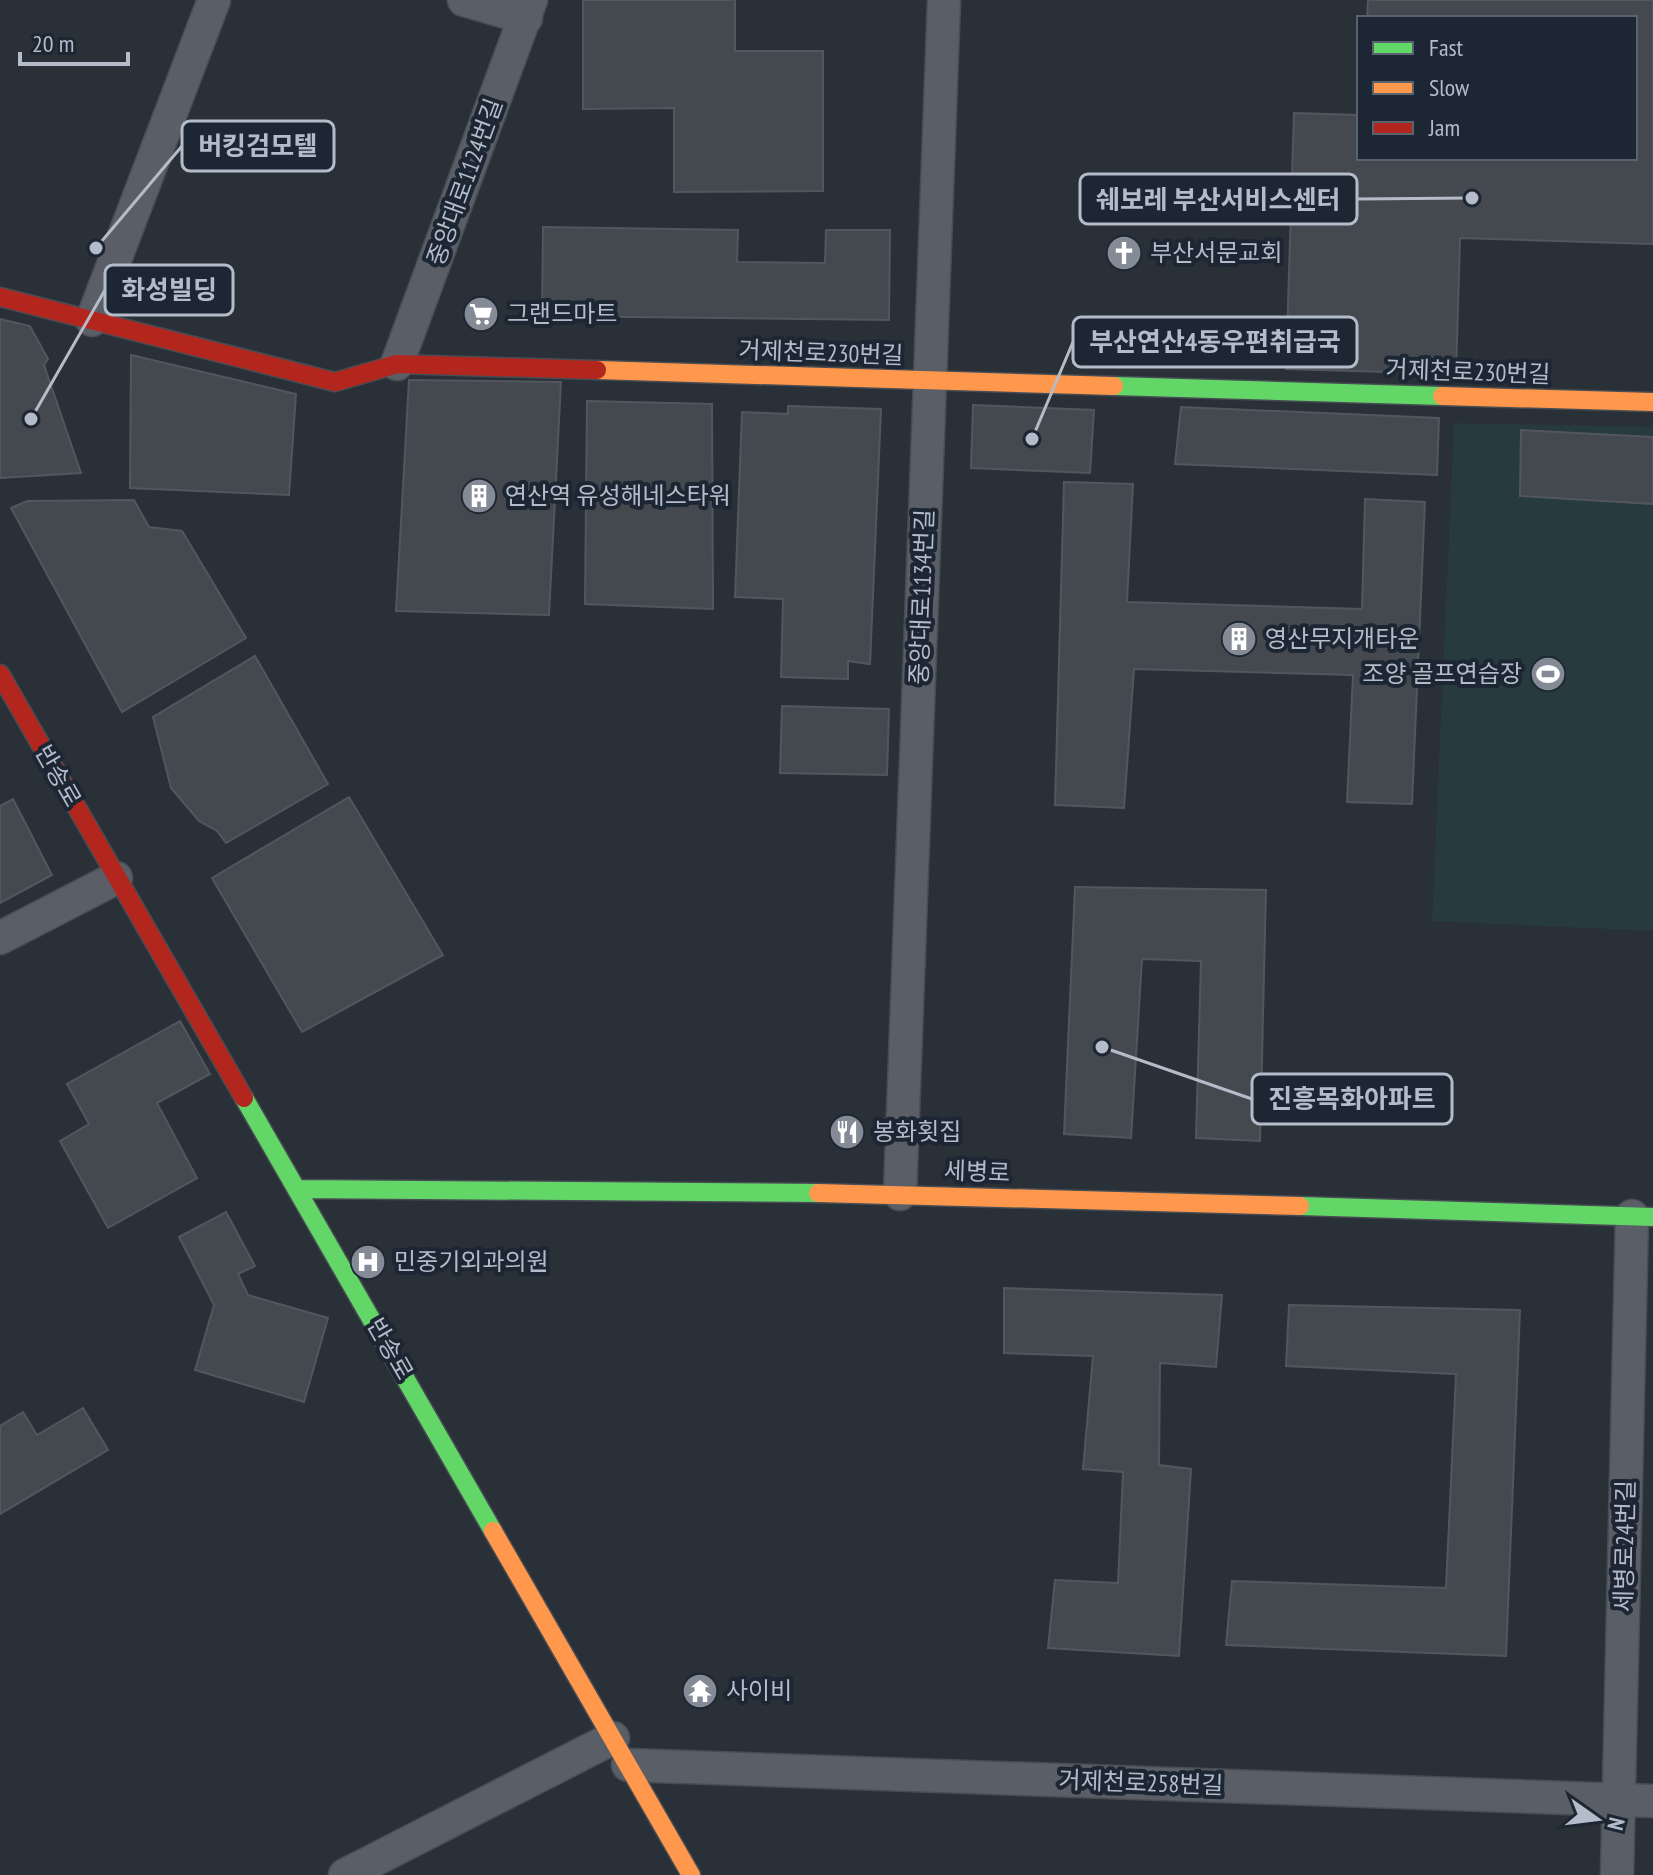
<svg xmlns="http://www.w3.org/2000/svg" width="1653" height="1875" viewBox="0 0 1653 1875" font-family="'PT Sans Narrow','Noto Sans KR',sans-serif">
<rect width="100%" height="100%" fill="#2a3038"/>
<path fill="#273a3e" d="M1454,423L1653,427V931L1432,921Z"/>
<path fill="#444950" stroke="#52575f" stroke-width="2" d="M583,0H735V51H823V191L674,192V108L583,109Z
M1368,0H1653V244L1460,238L1456,374L1286,369L1294,113L1359,115V158H1635V18H1367Z
M543,227L738,230L737,262L825,263L826,230H890L889,320L542,316Z
M0,319L30,326L48,359L44,365L81,473L0,478Z
M131,355L296,394L289,495L130,488Z
M409,380L561,382L549,615L396,611Z
M587,401L712,404L713,609L585,604Z
M973,405L1094,410L1090,473L971,468Z
M788,406L881,409L870,664L848,661V679L781,677L783,599L735,597L742,412L788,414Z
M1181,407L1439,418L1437,475L1175,464Z
M1521,430L1653,437V504L1520,496Z
M1064,482L1133,484L1127,602L1362,609L1365,499L1425,502L1412,804L1347,802L1353,675L1134,669L1124,808L1055,805Z
M134,500L149,527L182,531L246,638L122,712L11,508L27,501Z
M255,656L328,784L226,843L217,831L199,821L171,788L153,717Z
M782,706L889,709L887,775L780,773Z
M349,797L443,955L302,1032L212,878Z
M13,799L52,875L0,903V806Z
M1075,887L1266,890L1260,1141L1196,1138L1201,961L1142,959L1131,1138L1064,1134Z
M180,1021L210,1074L157,1103L197,1178L108,1228L60,1141L89,1124L67,1084Z
M226,1212L255,1266L238,1274L248,1295L328,1318L304,1402L195,1370L214,1305L179,1237Z
M1004,1288L1222,1295L1216,1367L1160,1363L1159,1465L1191,1469L1179,1656L1048,1648L1055,1580L1118,1583L1123,1472L1083,1469L1093,1356L1004,1353Z
M1289,1305L1520,1310L1506,1656L1226,1645L1232,1581L1446,1588L1456,1374L1286,1366Z
M83,1408L108,1450L0,1514V1426L23,1412L37,1435Z"/>
<g fill="none" stroke-linecap="round" stroke-linejoin="round">
<defs>
<path id="street" d="M464,0L526,18
M92,320L214,0
M397,364L531,0
M0,938L116,878
M900,1194L944,0
M628,1765L1653,1801
M345,1875L613,1738
M1617,1875L1632,1216"/>
<path id="fast" d="M1114,386L1442,396
M244,1098L493,1531
M298,1189L818,1193
M1300,1206L1653,1217"/>
<path id="slow" d="M597,370L1114,386
M1442,396L1653,402
M818,1193L1300,1206
M493,1531L691,1875"/>
<path id="jam" d="M0,297L335,382L397,364L597,370
M0,674L244,1098"/>
</defs>
<use href="#street" stroke="#484c53" stroke-width="35"/>
<use href="#fast" stroke="#484c53" stroke-width="21"/>
<use href="#slow" stroke="#484c53" stroke-width="21"/>
<use href="#jam" stroke="#484c53" stroke-width="21"/>
<use href="#street" stroke="#5a5e66" stroke-width="32"/>
<use href="#fast" stroke="#63d668" stroke-width="18"/>
<use href="#slow" stroke="#ff974d" stroke-width="18"/>
<use href="#jam" stroke="#b3261e" stroke-width="18"/>
</g>
<defs>
<symbol id="church-disc" viewBox="-11 -11 22 22"><circle r="9.5" fill="#848b96" stroke="#1d2633"/><path d="M-1.2-6h2.4v3.5h3.3v2.4h-3.3V6h-2.4V-.1h-3.3v-2.4h3.3Z" fill="#fff"/></symbol>
<symbol id="supermarket-disc" viewBox="-11 -11 22 22"><circle r="9.5" fill="#848b96" stroke="#1d2633"/><path d="M-6-5.5h2.5l.6 2H6L4.5 2H-2.5L-4.4-4H-6ZM-1.5 3.2a1.3 1.3 0 1 0 .1 0ZM3 3.2a1.3 1.3 0 1 0 .1 0Z" fill="#fff"/></symbol>
<symbol id="building-disc" viewBox="-11 -11 22 22"><circle r="9.5" fill="#848b96" stroke="#1d2633"/><path d="M-4-6H4V6H1V3H-1V6H-4ZM-2.5-4.3h1.7v1.8h-1.7ZM.8-4.3h1.7v1.8H.8ZM-2.5-1h1.7V.8h-1.7ZM.8-1h1.7V.8H.8Z" fill="#fff"/></symbol>
<symbol id="stadium-disc" viewBox="-11 -11 22 22"><circle r="9.5" fill="#848b96" stroke="#1d2633"/><path d="M0-5a6.5 5 0 1 0 0 10a6.5 5 0 1 0 0-10ZM-3.5-1.8h7v3.6h-7Z" fill="#fff"/></symbol>
<symbol id="restaurant-disc" viewBox="-11 -11 22 22"><circle r="9.5" fill="#848b96" stroke="#1d2633"/><path d="M-5-6h1v4h1v-4h1v4h1v-4h1v5L-1.5 .5V6h-2V.5L-5-1ZM5-6V6H3V1.5H1.5Q1.5-4 5-6Z" fill="#fff"/></symbol>
<symbol id="hospital-disc" viewBox="-11 -11 22 22"><circle r="9.5" fill="#848b96" stroke="#1d2633"/><path d="M-5-5h3v3.5h4V-5h3V5h-3V1.5h-4V5h-3Z" fill="#fff"/></symbol>
<symbol id="temple-disc" viewBox="-11 -11 22 22"><circle r="9.5" fill="#848b96" stroke="#1d2633"/><path d="M0-6L5-2H3V0L6.5 2.5H4V6H1.5V3h-3V6H-4V2.5H-6.5L-3 0V-2H-5Z" fill="#fff"/></symbol>
</defs>
<g fill-rule="evenodd">
<use href="#church-disc" x="1104" y="233" width="40" height="40"/>
<use href="#supermarket-disc" x="461" y="294" width="40" height="40"/>
<use href="#building-disc" x="459" y="476" width="40" height="40"/>
<use href="#building-disc" x="1219" y="619" width="40" height="40"/>
<use href="#stadium-disc" x="1528" y="654" width="40" height="40"/>
<use href="#restaurant-disc" x="827" y="1112" width="40" height="40"/>
<use href="#hospital-disc" x="348" y="1242" width="40" height="40"/>
<use href="#temple-disc" x="680" y="1671" width="40" height="40"/>
</g>
<g text-anchor="middle" stroke-width="8" stroke-linejoin="round" paint-order="stroke">
<g font-size="24" fill="#b4bcc9" stroke="#1d2633">
<text transform="translate(465 182) rotate(-70)" y="8">중앙대로1124번길</text>
<text transform="translate(821 353) rotate(2)" y="8">거제천로230번길</text>
<text transform="translate(1468 372) rotate(2)" y="8">거제천로230번길</text>
<text transform="translate(922 597) rotate(-88)" y="8">중앙대로1134번길</text>
<text transform="translate(58 776) rotate(60)" y="8">반송로</text>
<text transform="translate(977 1172) rotate(2)" y="8">세병로</text>
<text transform="translate(390 1349) rotate(60)" y="8">반송로</text>
<text transform="translate(1625 1546) rotate(-89)" y="8">세병로24번길</text>
<text transform="translate(1141 1783) rotate(2)" y="8">거제천로258번길</text>
</g>
<g font-size="24" fill="#b4bcc9" stroke="#1d2633" text-anchor="start">
<text x="1150" y="261">부산서문교회</text>
<text x="507" y="322">그랜드마트</text>
<text x="505" y="504">연산역 유성해네스타워</text>
<text x="1265" y="647">영산무지개타운</text>
<text x="1522" y="682" text-anchor="end">조양 골프연습장</text>
<text x="873" y="1140">봉화횟집</text>
<text x="394" y="1270">민중기외과의원</text>
<text x="726" y="1699">사이비</text>
</g>
</g>
<path fill="none" stroke="#b4bcc9" stroke-width="3" d="M96 248L182 146M1472 198L1357 199M31 419L105 290M1032 439L1073 342M1102 1047L1252 1099"/>
<g fill="#b4bcc9" stroke="#1d2633" stroke-width="3">
<circle cx="96" cy="248" r="8"/>
<circle cx="1472" cy="198" r="8"/>
<circle cx="31" cy="419" r="8"/>
<circle cx="1032" cy="439" r="8"/>
<circle cx="1102" cy="1047" r="8"/>
</g>
<g fill="#1d2633" stroke="#b4bcc9" stroke-width="3">
<rect x="182" y="121" width="152" height="50" rx="8"/>
<rect x="1080" y="174" width="277" height="50" rx="8"/>
<rect x="105" y="265" width="128" height="50" rx="8"/>
<rect x="1073" y="317" width="284" height="50" rx="8"/>
<rect x="1252" y="1074" width="200" height="50" rx="8"/>
</g>
<g font-size="26" text-anchor="middle" font-weight="bold" fill="#b4bcc9">
<text x="258" y="155">버킹검모텔</text>
<text x="1218" y="209">쉐보레 부산서비스센터</text>
<text x="169" y="299">화성빌딩</text>
<text x="1215" y="351">부산연산4동우편취급국</text>
<text x="1352" y="1108">진흥목화아파트</text>
</g>
<rect x="1357" y="16" width="280" height="144" fill="#1d2633" stroke="#59626f" stroke-width="2"/>
<rect x="1373" y="42" width="40" height="12" fill="#63d668" stroke="#59626f" stroke-width="2"/>
<text x="1429" y="56" font-size="24" fill="#b4bcc9">Fast</text>
<rect x="1373" y="82" width="40" height="12" fill="#ff974d" stroke="#59626f" stroke-width="2"/>
<text x="1429" y="96" font-size="24" fill="#b4bcc9">Slow</text>
<rect x="1373" y="122" width="40" height="12" fill="#b3261e" stroke="#59626f" stroke-width="2"/>
<text x="1429" y="136" font-size="24" fill="#b4bcc9">Jam</text>
<g transform="translate(1597 1819) rotate(104)" stroke="#1d2633" stroke-width="6" paint-order="stroke">
<path d="M0-6L14 30L0 20L-14 30Z" fill="#b4bcc9"/>
<text y="-12" font-size="22" font-weight="bold" text-anchor="middle" fill="#b4bcc9">N</text>
</g>
<path d="M20 52v12h108v-12" fill="none" stroke="#b4bcc9" stroke-width="4"/>
<text x="32" y="52" font-size="24" fill="#b4bcc9" stroke="#1d2633" stroke-width="6" paint-order="stroke">20 m</text>
</svg>
